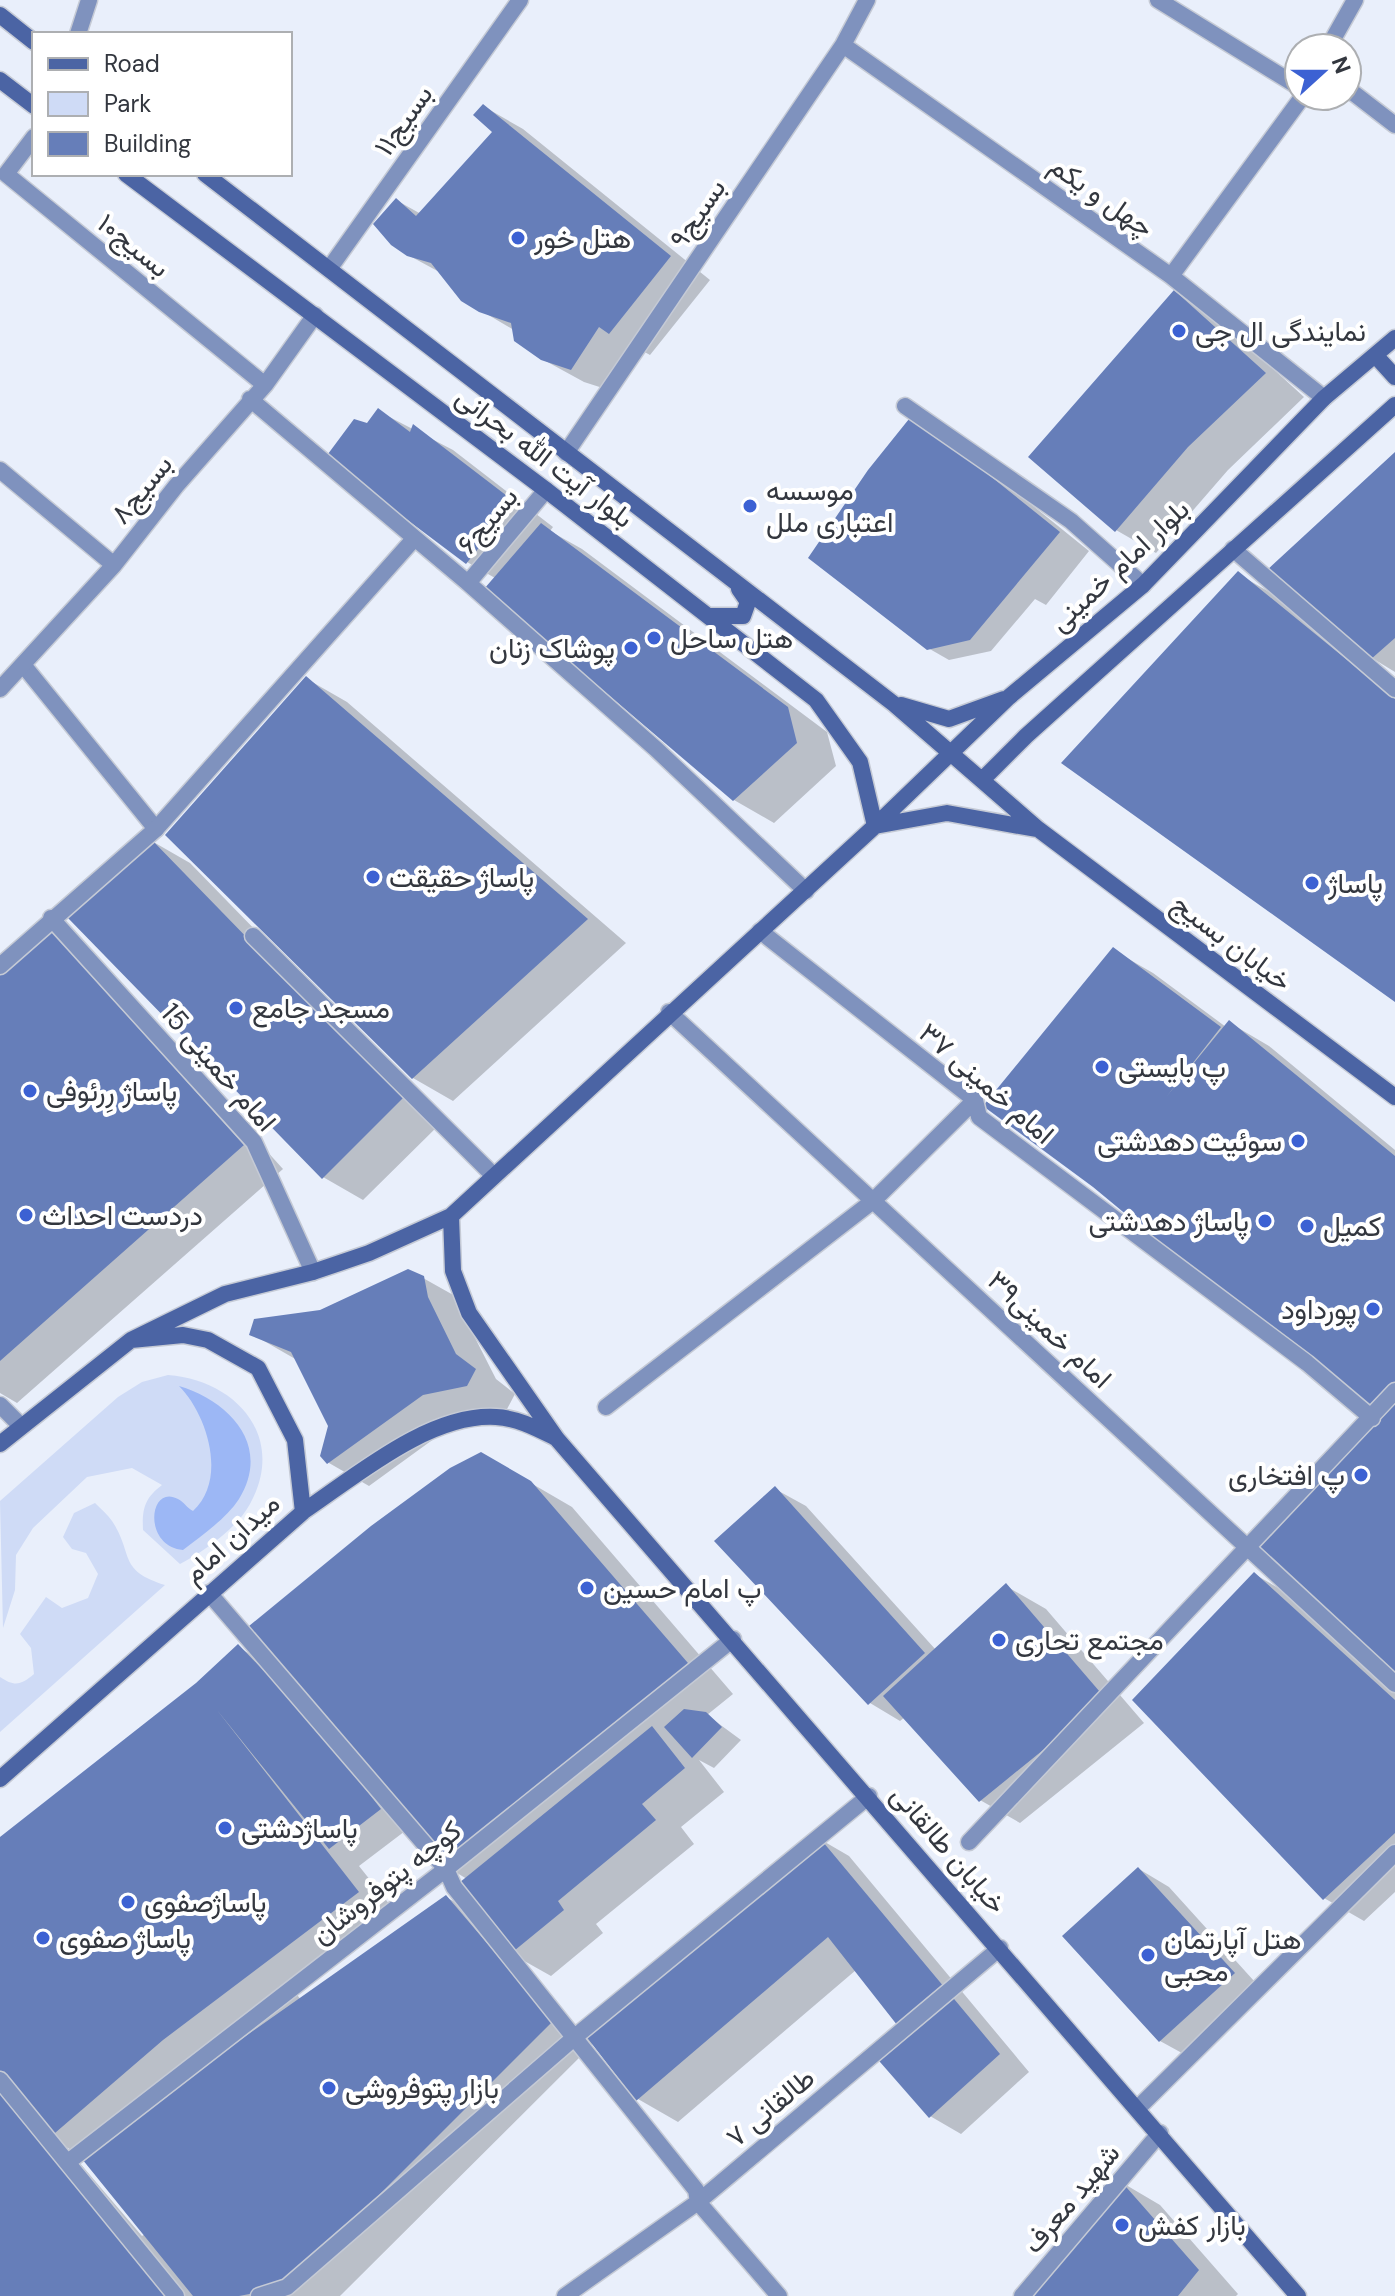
<svg xmlns="http://www.w3.org/2000/svg" width="1395" height="2296" viewBox="0 0 1395 2296" font-family="'DM Sans',Vazirmatn,sans-serif">
<rect width="100%" height="100%" fill="#e9effb"/>
<path fill="#cfdbf6" d="M168,1375C236,1380 287,1437 250,1504C237,1528 205,1551 180,1564L143,1530C142,1508 145,1498 162,1485L132,1468L87,1477L33,1528L16,1555L15,1590L3,1628L0,1501L118,1397L142,1382Z
M95,1503C101,1509 108,1515 112,1521C134,1554 117,1570 165,1585L0,1732V1677C15,1687 21,1685 34,1674L31,1648L20,1634L46,1597L62,1608L88,1598L98,1574L86,1553L72,1549L63,1537L74,1513Z"/>
<path fill="#9cb7f5" d="M179,1386C229,1401 272,1445 239,1499C226,1519 201,1536 183,1550C142,1546 149,1483 178,1499C184,1502 187,1508 193,1511C228,1479 207,1414 179,1386Z"/>
<path fill="#0003" fill-rule="evenodd" d="M483,106L523,129L710,280L650,355L639,349L612,391L584,382L542,359L514,330L463,300L443,274L408,255L396,200L421,214L495,132Z
M1175,292L1214,315L1304,397L1228,470L1156,553L1116,530Z
M378,411L453,450L553,527L550,531L582,549L827,732L836,766L774,823L734,800L495,578L467,562L367,426Z
M944,434L1089,551L1046,605L1035,599L991,651L949,660L928,648Z
M1395,454V672L1372,658Z
M1238,574L1278,597L1395,692V1000Z
M307,679L347,702L626,943L453,1101L413,1078Z
M150,840L190,863L442,1122L363,1200L323,1177Z
M48,930L88,953L283,1169L17,1403L0,1393V972Z
M1113,950L1153,973L1226,1027L1230,1023L1269,1046L1395,1150V1672L1381,1421L1094,1186Z
M423,1278L464,1301L467,1322L496,1379L515,1394L507,1409L464,1417L369,1486L329,1463L331,1426L297,1360L252,1334Z
M481,1454L572,1507L733,1694L707,1715L741,1740L714,1768L699,1760L724,1792L681,1827L694,1844L596,1924L603,1933L551,1976L519,1958L582,2033L818,1838L849,1856L1029,2072L961,2134L930,2116L904,2031L856,1970L678,2122L638,2099L594,2043L340,2296H0V1840L198,1685L238,1647L269,1665ZM413,1825L447,1867L467,1879L481,1917L446,1897L301,2000L295,1992L398,1915L359,1866ZM66,2147L82,2156L145,2234L142,2236Z
M775,1489L806,1506L936,1650L1006,1586L1046,1609L1144,1723L1020,1823L980,1800L905,1717L900,1721L870,1703Z
M1254,1574L1294,1597L1395,1689V1892L1364,1921L1324,1898Z
M1139,1869L1169,1887L1264,1992L1191,2058L1160,2041Z
M1121,2182L1160,2205L1238,2294L1236,2296H1029Z"/>
<path fill="#667eb9" d="M483,104L671,256L609,334L599,327L571,370L541,360L514,341L511,323L479,312L461,301L431,263L407,256L391,245L373,224L396,198L416,216L492,132L473,115Z
M1174,290L1266,373L1188,447L1115,532L1028,457Z
M378,408L410,432L413,424L515,502L466,564L325,458L354,419L367,423Z
M913,414L1060,532L970,640L927,650L808,558L868,470Z
M1395,452V638L1370,660L1267,570Z
M541,523L788,707L797,743L733,801L484,589Z
M1238,571L1395,699V1002L1061,763Z
M306,676L588,919L412,1079L165,835Z
M150,838L403,1098L322,1179L68,918Z
M48,928L244,1145L0,1361V969Z
M1113,947L1221,1027L1167,1096L1229,1020L1395,1156V1392L1372,1418L1093,1187L983,1106Z
M408,1269L424,1276L428,1297L456,1354L476,1369L467,1386L423,1395L327,1464L320,1456L328,1426L291,1352L249,1335L254,1319L320,1310Z
M1395,1404V1675L1257,1546Z
M481,1452L531,1481L694,1670L446,1869L249,1626L371,1526L450,1468Z
M775,1486L925,1653L868,1705L714,1541Z
M1254,1572L1395,1700V1833L1323,1900L1132,1700Z
M1006,1583L1106,1699L979,1802L883,1696Z
M238,1644L315,1724L381,1809L329,1849L217,1710L359,1892L163,2040L48,2139L0,2080V1837L196,1683Z
M684,1709L706,1712L722,1727L692,1758L664,1727Z
M652,1726L685,1768L642,1804L656,1820L558,1901L564,1910L509,1955L454,1887Z
M818,1836L1000,2054L929,2118L873,2054L901,2030L828,1937L636,2101L582,2031Z
M1138,1867L1235,1973L1159,2042L1062,1936Z
M446,1895L553,2021L287,2287L239,2296H193L78,2154Z
M0,2092L175,2296H0Z
M1120,2180L1199,2270L1178,2296H1026Z"/>
<g fill="none" stroke-linecap="round" stroke-linejoin="round">
<defs>
<path id="lane" d="M905,406L1071,521L1143,585
M24,666L156,829
M253,936L493,1175"/>
<path id="street" d="M1158,0L1299,87
M78,34L89,0
M843,45L1171,276L1324,398
M1328,48L1355,0
M1347,88L1395,125
M34,137L6,174L265,385
M329,269L520,0
M1171,276L1303,96
M250,399L468,583L656,749L806,891
M566,453L843,45L867,0
M0,470L114,565
M1233,549L1395,689
M468,583L546,490
M0,689L114,565L176,486L265,385L315,315
M51,918L254,1142L313,1272
M760,931L975,1100L979,1117L1307,1363L1372,1418
M0,966L156,829L413,540
M669,1012L1395,1684
M0,1405L21,1426
M606,1407L873,1201L975,1100
M209,1593L446,1869L454,1887L696,2190L698,2202L779,2296
M969,1842L1395,1391
M0,2080L176,2296
M1138,2108L1395,1853
M68,2162L446,1869L733,1639
M259,2296L287,2287L582,2031L869,1796
M565,2296L698,2202L1000,1948
M1022,2296L1160,2133"/>
<path id="secondary" d="M0,15L34,42
M0,80L34,106
M126,174L546,490L816,700L860,762L875,826
M205,174L894,704L1038,829L1395,1097
M1375,355L1395,377
M710,616H743L748,602L739,589
M901,705L949,719L1004,699
M982,780L1026,736L1395,405
M875,826L947,813L1036,829
M451,1216L453,1271L469,1313L557,1439L1298,2296
M131,1340L225,1294L313,1272L369,1253L451,1216L875,826L1009,697L1143,585L1324,398L1395,338
M0,1444L131,1340L183,1335L208,1340L258,1368L295,1440L303,1512L0,1779
M301,1513C355,1477 429,1413 496,1417C517,1418 536,1428 554,1437"/>
</defs>
<use href="#lane" stroke="#c5cad5" stroke-width="19"/>
<use href="#street" stroke="#c5cad5" stroke-width="19"/>
<use href="#secondary" stroke="#c5cad5" stroke-width="19"/>
<use href="#lane" stroke="#7f92be" stroke-width="16"/>
<use href="#street" stroke="#7f92be" stroke-width="16"/>
<use href="#secondary" stroke="#4b64a4" stroke-width="16"/>
</g>
<g fill="#3c61d3" stroke="#fff" stroke-width="3">
<circle cx="518" cy="238" r="8"/>
<circle cx="1179" cy="331" r="8"/>
<circle cx="750" cy="506" r="8"/>
<circle cx="654" cy="638" r="8"/>
<circle cx="631" cy="648" r="8"/>
<circle cx="373" cy="877" r="8"/>
<circle cx="1312" cy="883" r="8"/>
<circle cx="236" cy="1008" r="8"/>
<circle cx="1102" cy="1067" r="8"/>
<circle cx="30" cy="1091" r="8"/>
<circle cx="1298" cy="1141" r="8"/>
<circle cx="26" cy="1215" r="8"/>
<circle cx="1265" cy="1221" r="8"/>
<circle cx="1307" cy="1226" r="8"/>
<circle cx="1373" cy="1309" r="8"/>
<circle cx="1361" cy="1475" r="8"/>
<circle cx="587" cy="1588" r="8"/>
<circle cx="999" cy="1640" r="8"/>
<circle cx="225" cy="1828" r="8"/>
<circle cx="128" cy="1902" r="8"/>
<circle cx="43" cy="1938" r="8"/>
<circle cx="1148" cy="1955" r="8"/>
<circle cx="329" cy="2088" r="8"/>
<circle cx="1122" cy="2225" r="8"/>
</g>
<g text-anchor="middle" stroke-width="8" stroke-linejoin="round" paint-order="stroke">
<g font-size="28" fill="#33373f" stroke="#fff">
<text transform="translate(403 120) rotate(-55)" y="10">بسیج۱۱</text>
<text transform="translate(1102 196) rotate(35)" y="10">چهل و یکم</text>
<text transform="translate(697 213) rotate(-56)" y="10">بسیج۹</text>
<text transform="translate(134 245) rotate(39)" y="10">بسیج۱۰</text>
<text transform="translate(545 457) rotate(37)" y="10">بلوار آیت الله بحرانی</text>
<text transform="translate(141 489) rotate(-51)" y="10">بسیج۸</text>
<text transform="translate(487 520) rotate(-50)" y="10">بسیج۶</text>
<text transform="translate(1119 565) rotate(-43)" y="10">بلوار امام خمینی</text>
<text transform="translate(1232 942) rotate(37)" y="10">خیابان بسیج</text>
<text transform="translate(219 1067) rotate(49)" y="10">امام خمینی 15</text>
<text transform="translate(987 1083) rotate(41)" y="10">امام خمینی ۳۷</text>
<text transform="translate(1050 1329) rotate(43)" y="10">امام خمینی۳۹</text>
<text transform="translate(231 1538) rotate(-42)" y="10">میدان امام</text>
<text transform="translate(949 1849) rotate(49)" y="10">خیابان طالقانی</text>
<text transform="translate(386 1882) rotate(-38)" y="10">کوچه پتوفروشان</text>
<text transform="translate(770 2107) rotate(-40)" y="10">طالقانی ۷</text>
<text transform="translate(1071 2198) rotate(-50)" y="10">شهید معرف</text>
</g>
<g font-size="28" fill="#33373f" stroke="#fff" text-anchor="start">
<text x="534" y="248">هتل خور</text>
<text x="1195" y="341">نمایندگی ال جی</text>
<text x="766" y="500">موسسه<tspan x="766" dy="32">اعتباری ملل</tspan></text>
<text x="670" y="648">هتل ساحل</text>
<text x="615" y="658" text-anchor="end">پوشاک زنان</text>
<text x="389" y="887">پاساژ حقیقت</text>
<text x="1328" y="893">پاساژ</text>
<text x="252" y="1018">مسجد جامع</text>
<text x="1118" y="1077">پ بایستی</text>
<text x="46" y="1101">پاساژ رِرئوفی</text>
<text x="1282" y="1151" text-anchor="end">سوئیت دهدشتی</text>
<text x="42" y="1225">دردست احداث</text>
<text x="1249" y="1231" text-anchor="end">پاساژ دهدشتی</text>
<text x="1323" y="1236">کمیل</text>
<text x="1357" y="1319" text-anchor="end">پورداود</text>
<text x="1345" y="1485" text-anchor="end">پ افتخاری</text>
<text x="603" y="1598">پ امام حسین</text>
<text x="1015" y="1650">مجتمع تحاری</text>
<text x="241" y="1838">پاساژدشتی</text>
<text x="144" y="1912">پاساژصفوی</text>
<text x="59" y="1948">پاساژ صفوی</text>
<text x="1164" y="1949">هتل آپارتمان<tspan x="1164" dy="32">محبی</tspan></text>
<text x="345" y="2098">بازار پتوفروشی</text>
<text x="1138" y="2235">بازار کفش</text>
</g>
</g>
<rect x="32" y="32" width="260" height="144" fill="#ffffff" stroke="#adafb2" stroke-width="2"/>
<rect x="48" y="58" width="40" height="12" fill="#4b64a4" stroke="#adafb2" stroke-width="2"/>
<text x="104" y="72" font-size="24" fill="#33373f">Road</text>
<rect x="48" y="92" width="40" height="24" fill="#cfdbf6" stroke="#adafb2" stroke-width="2"/>
<text x="104" y="112" font-size="24" fill="#33373f">Park</text>
<rect x="48" y="132" width="40" height="24" fill="#667eb9" stroke="#adafb2" stroke-width="2"/>
<text x="104" y="152" font-size="24" fill="#33373f">Building</text>
<g transform="translate(1323 72) rotate(69)"><circle r="38" fill="#ffffff" stroke="#adafb2" stroke-width="2"/>
<path d="M0-6L14 30L0 20L-14 30Z" fill="#3c61d3"/>
<text y="-12" font-size="22" font-weight="bold" text-anchor="middle" fill="#33373f">N</text>
</g>
</svg>
